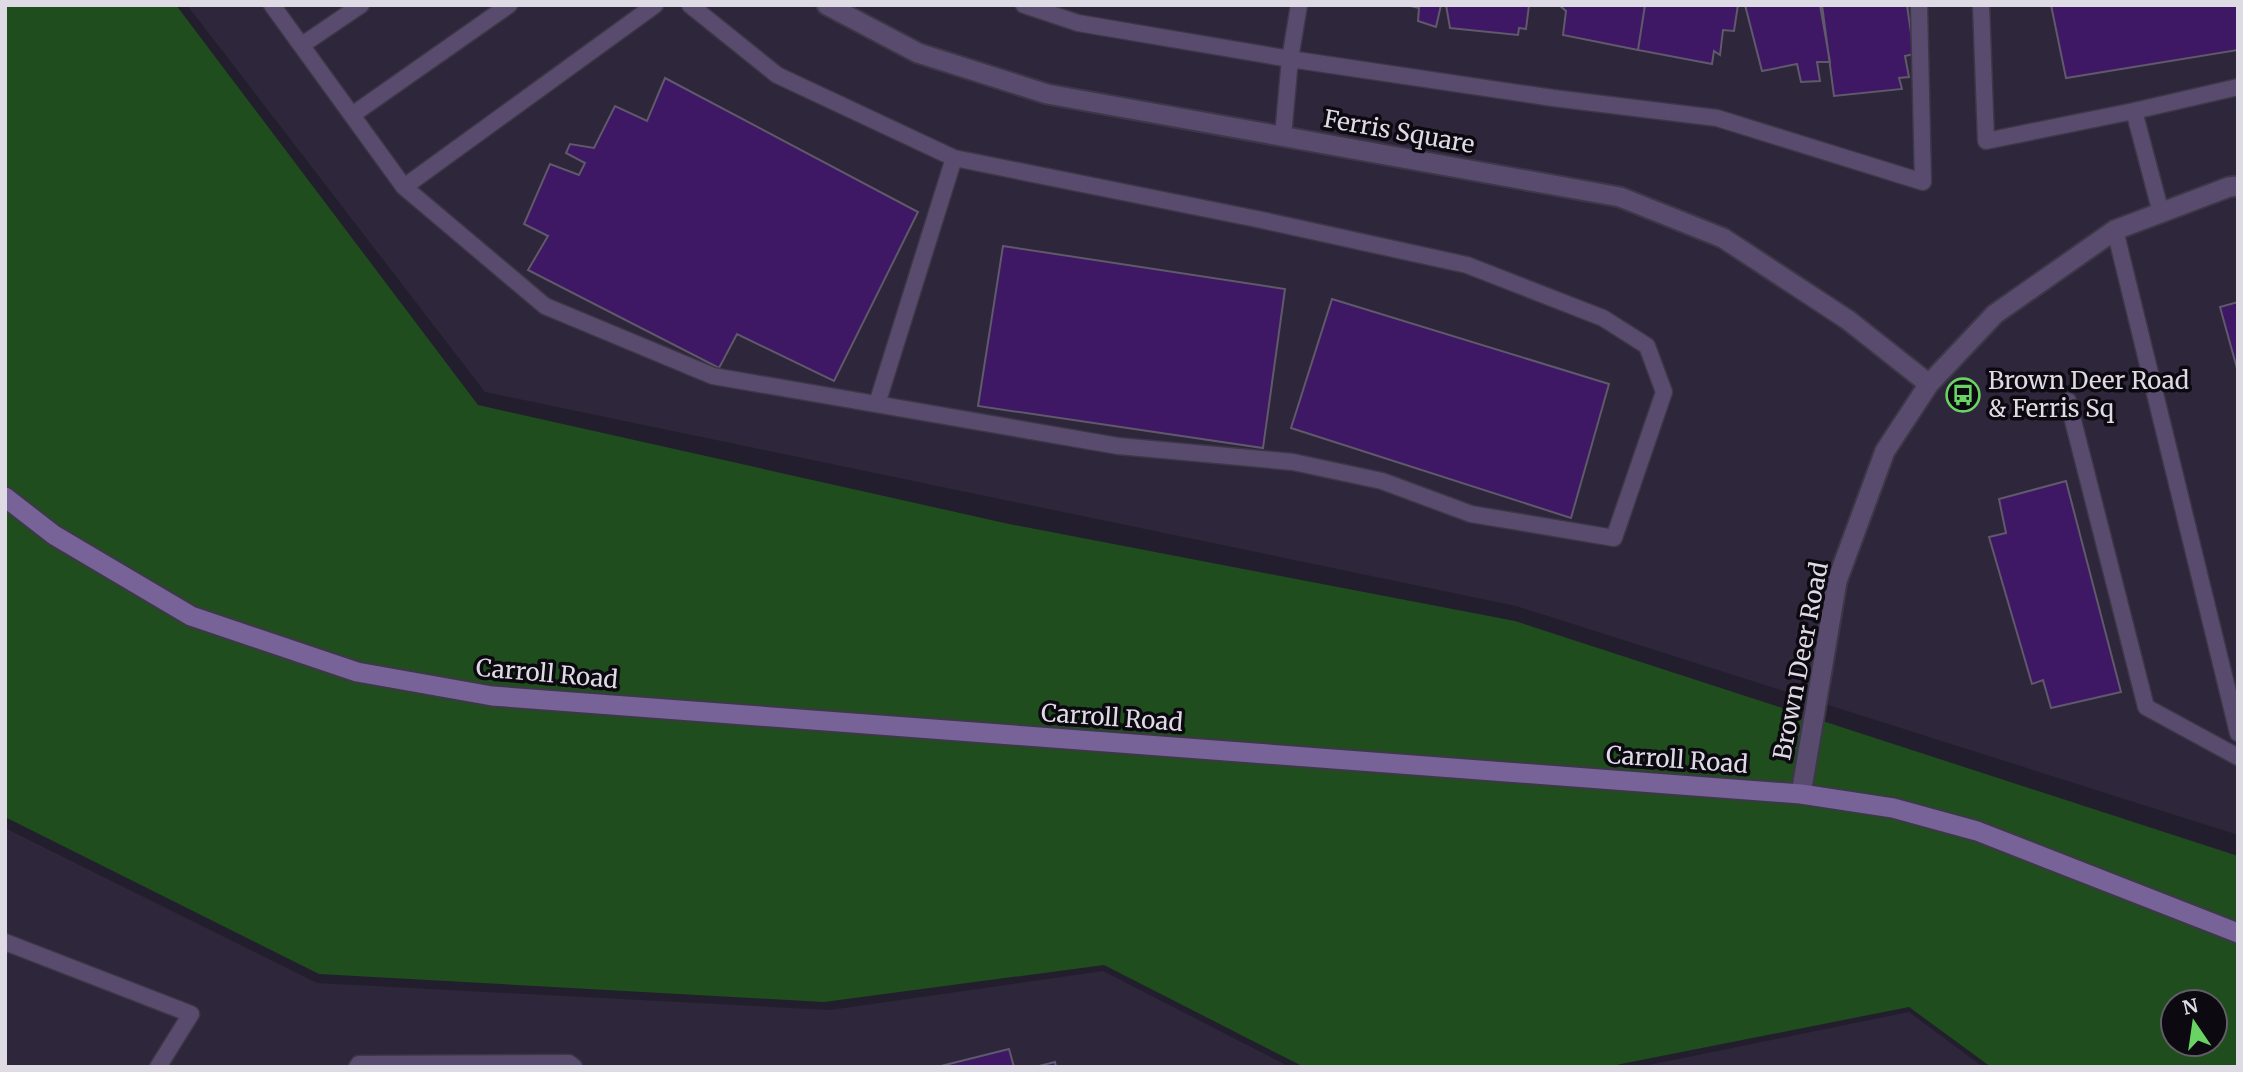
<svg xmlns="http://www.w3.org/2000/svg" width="2243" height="1072" viewBox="0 0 2243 1072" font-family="Merriweather,serif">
<rect width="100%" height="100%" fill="#231e2d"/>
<path fill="#2e263a" d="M187,5H2238V835L1516,606L485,392Z
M5,828L317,983L830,1010L1103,971L1290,1067H5Z
M1909,1012L1983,1067H1639Z"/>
<path fill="#1f4d1d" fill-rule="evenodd" d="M5,5H176L478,405L1009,524L1515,621L2238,856V1067H1991L1909,1007L1606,1067H1304L1104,965L824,1002L319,974L5,817ZM2173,1002H2215V1044H2173Z"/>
<path fill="#3e1865" stroke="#5f596a" stroke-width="2" d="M1406,5H1441L1436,27L1418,21L1419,8Z
M1446,5H1529L1526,29L1519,28L1518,35L1450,28Z
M1559,5H1645L1638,50L1563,35L1566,11Z
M1645,5H1738L1734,31L1723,30L1720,55L1714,51L1712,64L1638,50Z
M1745,5H1820L1830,62H1817L1820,81L1801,82L1797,64L1762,71Z
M1822,5H1907L1914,54L1905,56L1909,77L1899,78L1902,89L1834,96Z
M2051,5H2238V50L2066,78Z
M665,78L918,212L834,381L737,334L719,368L528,270L548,236L524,224L550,164L579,175L585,163L566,153L570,144L594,148L615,106L647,121Z
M1003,246L1285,289L1263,448L978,406Z
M1332,299L1609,384L1571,518L1291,428Z
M2238,302V372L2220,307Z
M2066,481L2121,692L2051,708L2043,680L2032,684L1989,537L2006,533L1999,499Z
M1009,1049L1014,1067H937Z
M1055,1062L1056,1067H1035Z"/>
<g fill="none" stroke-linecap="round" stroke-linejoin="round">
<defs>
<path id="service" d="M272,5L404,187L545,306L713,376L1118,446L1293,462L1382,481L1471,514L1614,538L1664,392L1647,346L1603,318L1467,265L1257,219L954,158L777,75L690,5
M1024,5L1078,23L1290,59L1553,98L1717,118L1923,182L1919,5
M1981,5L1986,141L2134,111L2161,213
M302,45L361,5
M2134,111L2238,87
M352,115L509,5
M1283,136L1290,59L1299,5
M404,187L655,5
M2115,230L2238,733
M2068,401L2146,707L2238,757
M877,404L954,158
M5,942L191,1014L158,1067
M357,1067L359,1064L569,1063L574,1067"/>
<path id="minor" d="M827,5L918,53L1047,94L1620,197L1723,238L1848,320L1929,384
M1801,794L1837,581L1885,451L1929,384L1995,314L2115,230L2229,187L2238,186"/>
<path id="secondary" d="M5,497L54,535L191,616L357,672L492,696L1801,794L1893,808L1977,831L2238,933"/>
</defs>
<use href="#service" stroke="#3d3847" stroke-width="19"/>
<use href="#minor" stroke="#3d3847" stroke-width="23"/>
<use href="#secondary" stroke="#3d3847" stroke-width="23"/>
<use href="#service" stroke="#594b6e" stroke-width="16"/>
<use href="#minor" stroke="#594b6e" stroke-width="19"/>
<use href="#secondary" stroke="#786399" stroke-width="19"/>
</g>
<defs>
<symbol id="bus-ring" viewBox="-11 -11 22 22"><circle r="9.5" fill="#0c0910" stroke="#69d464" stroke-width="1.5"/><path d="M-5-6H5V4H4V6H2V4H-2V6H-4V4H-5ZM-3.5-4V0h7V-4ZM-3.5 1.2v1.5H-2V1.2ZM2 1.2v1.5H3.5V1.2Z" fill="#69d464"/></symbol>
</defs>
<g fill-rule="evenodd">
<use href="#bus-ring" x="1944" y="376" width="38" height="38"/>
</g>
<g text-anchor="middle" stroke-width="7" stroke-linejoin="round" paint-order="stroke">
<g font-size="24" fill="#dedbe5" stroke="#0c0910">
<text transform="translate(1399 132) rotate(10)" y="8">Ferris Square</text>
<text transform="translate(1801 661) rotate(-79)" y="8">Brown Deer Road</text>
<text transform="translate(547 674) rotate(5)" y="8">Carroll Road</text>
<text transform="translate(1112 718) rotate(4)" y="8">Carroll Road</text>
<text transform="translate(1677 760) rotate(4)" y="8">Carroll Road</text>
</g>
<g font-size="24" fill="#dedbe5" stroke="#0c0910" text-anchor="start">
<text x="1988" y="389">Brown Deer Road<tspan x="1988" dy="28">&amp; Ferris Sq</tspan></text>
</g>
</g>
<rect width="2243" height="1072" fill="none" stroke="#dedbe5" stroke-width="14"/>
<g transform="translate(2194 1023) rotate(347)"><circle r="33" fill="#0c0910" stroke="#605d65" stroke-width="2"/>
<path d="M0-5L12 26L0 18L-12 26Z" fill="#69d464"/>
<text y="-10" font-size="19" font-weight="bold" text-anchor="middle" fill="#dedbe5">N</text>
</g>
</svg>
